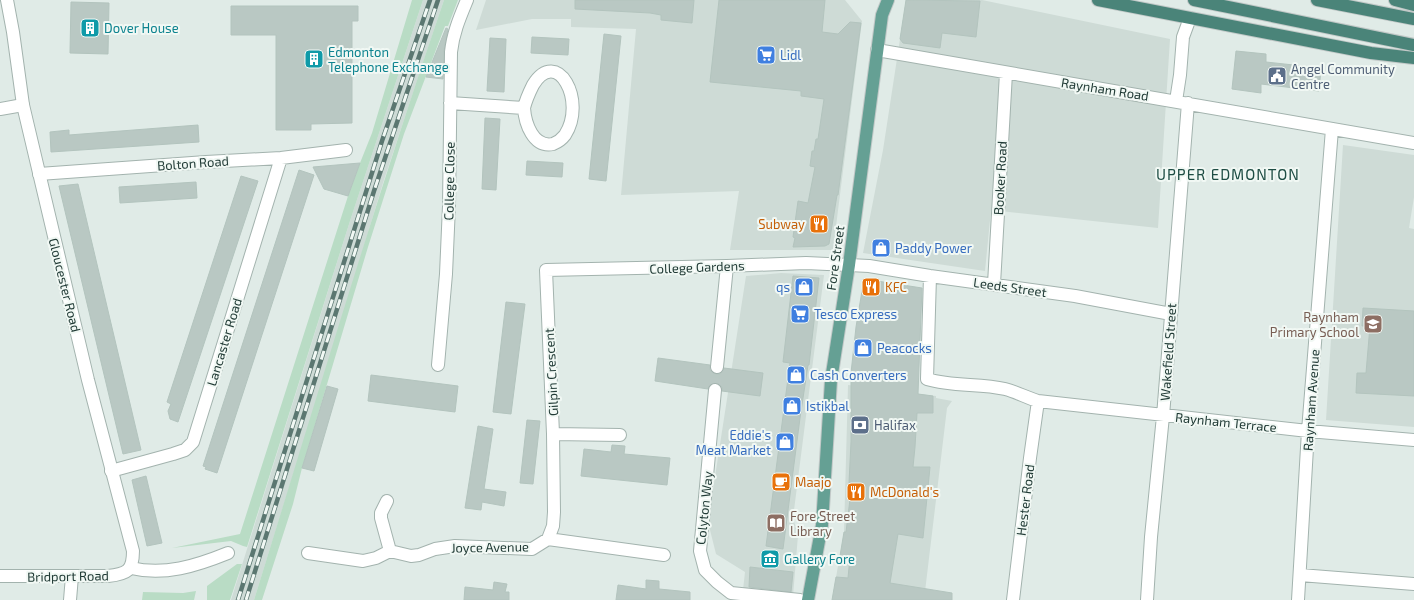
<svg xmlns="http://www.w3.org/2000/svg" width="1414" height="600" viewBox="0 0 1414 600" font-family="'Exo 2',sans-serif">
<rect width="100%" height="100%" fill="#e0ebe7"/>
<path fill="#cedbd6" d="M423,0H444L383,183L348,299L254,600H231L350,221Z
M486,0H845L862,21L833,250H730L739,191L621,195L636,29L571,27V19H532L476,30Z
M906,0H982L1170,39L1158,228L991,210L985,271L863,253L883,150Z
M1343,145L1414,155V197L1409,228L1414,229V427L1326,420Z
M781,273L824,275L793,518L798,535L793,596L743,590L745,572L716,554L708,522L746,276Z
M848,385L936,396V398L952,401L947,408L924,600H832L844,532Z"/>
<path fill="#b9dcc5" d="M412,0H423L350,221L247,547L243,546L231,541L172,548L240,534L348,196L360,163L372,133Z
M444,0H458L448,26H445L404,134L368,247L302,468L293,504L262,600H254C316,400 376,199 444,0Z
M237,564H242L230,600H207V586Z
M196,591L194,600H142L143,592L183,593Z"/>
<path fill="#b9c8c3" stroke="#b3c4be" d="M575,0H694L692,23L661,20V15L650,13L575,9Z
M719,0H825L822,32L838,34L850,22L861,23L838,195H837L829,244L825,246L793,247L795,238L793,237L798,201L808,203L815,167L810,166L812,151H814L816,139H818L824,99L801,96V91L710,82Z
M906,0L980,1L976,37L942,33L940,48L903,43L900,39Z
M71,2L109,3L108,54L70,53Z
M231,6H358V21H352V123L311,124V130H276V35H231Z
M446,28L448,29L444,51L443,79L426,77Z
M604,34L621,36L606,181L589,179Z
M532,37L569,39L568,55L531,53Z
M490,38L506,39L504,92L487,91Z
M1236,51L1266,54V62L1321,68L1319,91L1261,84V93L1232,89Z
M485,118L500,119L496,190L482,189Z
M198,125L199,142L51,152L50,132L69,130V135Z
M527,161L563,163L562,177L526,175Z
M360,163L348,196L324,189L313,167Z
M299,170L314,175L217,473L205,469L206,467L203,466Z
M241,176L258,181L178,422L170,419L168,411L171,404L167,402Z
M196,182L197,198L120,203L119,187Z
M78,184L141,450L123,454L59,186Z
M793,276L819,278L809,365H808L800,418L783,549L766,546L790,363L783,362Z
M864,279L922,288L918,394L933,396V413H917L915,447L913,467H930L923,538L898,534L890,583L952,593V600H832L836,577L848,578L850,557L840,556L844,532H846L852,483H849L851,442V373L856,327Z
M506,302L525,304L511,414L493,412Z
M1363,308L1414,311V396L1356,393L1357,373H1366L1370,326H1362Z
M658,358L710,365V370L716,374H720L724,368L763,373L760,396L722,391V387L716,383H712L708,389L655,381Z
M371,375L458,386L455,412L368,401Z
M327,386L338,389L314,471L302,468Z
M527,420L540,421L533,484L520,483Z
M478,426L493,429L484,489L506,492L504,506L482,502L481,510L465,508Z
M612,445L625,446L624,454L670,458L667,485L581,476L584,449L611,452Z
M146,476L162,543L147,546L132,480Z
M750,567L793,572L791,592L749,587Z
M646,580L659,581V589L690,592V600H616L618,585L646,589Z
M494,582L507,584L505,592H509V600H464L465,587L493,590Z"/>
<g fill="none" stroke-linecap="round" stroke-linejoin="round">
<path stroke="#bac8c4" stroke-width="12" stroke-dasharray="12 6" stroke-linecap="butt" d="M715,390L717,367"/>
<defs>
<path id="minor" d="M877,50L1414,143
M1176,101L1180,75L1183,37L1190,18
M450,103L524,108C526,99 529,93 533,85C557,46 587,101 565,135C562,139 558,142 553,144C533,148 525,123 524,108
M0,109L23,105
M39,174L206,162L281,158L346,150
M930,276L927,379C953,387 980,383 1005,389C1017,392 1027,398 1038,401L1308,431L1414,440
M994,284L1006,73
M438,365L446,274L449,206L451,52C453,33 460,17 467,0
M717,367L727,266
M715,390L700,551L705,570L717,582L731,593L800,600
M553,434L620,435
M111,471L173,454L185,450L193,442L281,158
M387,501L381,513V518L390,551
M548,539L664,555
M390,551L411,556L419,555L435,549L455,546L532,549L548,539L553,526L554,512L553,434L546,270L727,266L806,263L849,265L869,266L930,276L1075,296L1171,314
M308,553L363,561L376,558L390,551
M131,568C164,576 196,566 228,553
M1300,575L1414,584
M1013,600L1030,458L1038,401
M1147,600L1151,537L1163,416L1188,103
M1298,600L1308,431L1332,129"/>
<path id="tertiary" d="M0,576H108C127,574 133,571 133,551L88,380L23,105L13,32L7,0
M70,600L72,576"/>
<path id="primary" d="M808,600L822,525L831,380L849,265L882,15L888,0"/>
<path id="trunk" d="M1098,0L1371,53L1414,58
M1194,0L1414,45
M1317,0L1414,19
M1395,0L1414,5"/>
</defs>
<use href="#minor" stroke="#a3b3ae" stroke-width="14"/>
<use href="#tertiary" stroke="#a3b3ae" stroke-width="14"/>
<use href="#primary" stroke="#c1c8c7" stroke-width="14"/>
<use href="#trunk" stroke="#c1c8c7" stroke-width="14"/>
<use href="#minor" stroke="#fff" stroke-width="12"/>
<use href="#tertiary" stroke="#fff" stroke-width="12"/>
<use href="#primary" stroke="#65a094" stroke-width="12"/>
<use href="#trunk" stroke="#4a8479" stroke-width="12"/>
<defs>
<path id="rail" d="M238,600L382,141L430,0
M246,600L374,191L438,0"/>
</defs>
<use href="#rail" stroke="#5b7771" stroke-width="4.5"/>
<use href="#rail" stroke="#f1f8f4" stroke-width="3" stroke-dasharray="9" stroke-linecap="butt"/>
</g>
<defs>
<symbol id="building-square" viewBox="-11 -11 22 22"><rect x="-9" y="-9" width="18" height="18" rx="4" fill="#0f9aa8" stroke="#f1f8f4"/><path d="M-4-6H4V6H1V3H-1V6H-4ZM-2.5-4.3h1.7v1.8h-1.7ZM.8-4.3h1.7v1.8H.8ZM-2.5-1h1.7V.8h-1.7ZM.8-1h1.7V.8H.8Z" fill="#fff"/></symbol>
<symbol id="supermarket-square" viewBox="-11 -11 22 22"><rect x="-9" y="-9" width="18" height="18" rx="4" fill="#3f7fe0" stroke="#f1f8f4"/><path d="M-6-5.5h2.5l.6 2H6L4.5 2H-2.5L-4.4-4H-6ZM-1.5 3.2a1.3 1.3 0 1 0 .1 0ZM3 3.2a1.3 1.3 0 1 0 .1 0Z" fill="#fff"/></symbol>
<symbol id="civic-square" viewBox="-11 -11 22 22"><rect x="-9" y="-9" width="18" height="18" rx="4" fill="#5c6f8a" stroke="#f1f8f4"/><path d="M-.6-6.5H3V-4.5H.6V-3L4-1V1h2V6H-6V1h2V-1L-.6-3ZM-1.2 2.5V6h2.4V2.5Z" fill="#fff"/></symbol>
<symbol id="restaurant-square" viewBox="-11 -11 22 22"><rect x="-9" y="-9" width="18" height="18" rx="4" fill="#e8710a" stroke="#f1f8f4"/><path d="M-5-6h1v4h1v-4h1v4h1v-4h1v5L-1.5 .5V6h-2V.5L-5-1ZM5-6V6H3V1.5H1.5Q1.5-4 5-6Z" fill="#fff"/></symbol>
<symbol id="shop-square" viewBox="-11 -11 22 22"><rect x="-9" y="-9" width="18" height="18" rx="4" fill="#3f7fe0" stroke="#f1f8f4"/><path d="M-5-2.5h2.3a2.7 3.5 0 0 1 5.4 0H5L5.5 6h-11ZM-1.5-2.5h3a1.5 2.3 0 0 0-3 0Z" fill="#fff"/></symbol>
<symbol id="school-square" viewBox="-11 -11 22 22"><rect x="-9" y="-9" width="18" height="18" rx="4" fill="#8d6e63" stroke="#f1f8f4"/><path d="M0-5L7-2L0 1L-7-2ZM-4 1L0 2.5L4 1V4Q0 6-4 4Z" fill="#fff"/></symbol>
<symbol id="bank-square" viewBox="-11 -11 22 22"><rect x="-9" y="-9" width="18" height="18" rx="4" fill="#5c6f8a" stroke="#f1f8f4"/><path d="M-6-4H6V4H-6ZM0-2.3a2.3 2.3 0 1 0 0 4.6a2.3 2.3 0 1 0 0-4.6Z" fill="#fff"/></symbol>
<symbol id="cafe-square" viewBox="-11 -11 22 22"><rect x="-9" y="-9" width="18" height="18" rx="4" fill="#e8710a" stroke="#f1f8f4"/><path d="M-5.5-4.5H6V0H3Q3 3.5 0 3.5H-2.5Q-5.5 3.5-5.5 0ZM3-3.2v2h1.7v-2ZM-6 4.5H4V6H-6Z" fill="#fff"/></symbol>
<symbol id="library-square" viewBox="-11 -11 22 22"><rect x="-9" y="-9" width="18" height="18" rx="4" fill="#8d6e63" stroke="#f1f8f4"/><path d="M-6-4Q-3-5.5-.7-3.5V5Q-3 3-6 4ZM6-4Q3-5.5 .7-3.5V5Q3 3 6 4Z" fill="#fff"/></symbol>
<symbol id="museum-square" viewBox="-11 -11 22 22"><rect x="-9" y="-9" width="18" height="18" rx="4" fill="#0f9aa8" stroke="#f1f8f4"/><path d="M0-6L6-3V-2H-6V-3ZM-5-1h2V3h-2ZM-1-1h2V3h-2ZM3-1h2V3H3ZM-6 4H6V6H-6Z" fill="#fff"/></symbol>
</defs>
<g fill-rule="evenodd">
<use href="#building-square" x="79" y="17" width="22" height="22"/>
<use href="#supermarket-square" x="755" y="44" width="22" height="22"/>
<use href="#building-square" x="303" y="48" width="22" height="22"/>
<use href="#civic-square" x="1266" y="65" width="22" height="22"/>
<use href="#restaurant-square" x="808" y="213" width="22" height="22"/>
<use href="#shop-square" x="870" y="237" width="22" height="22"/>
<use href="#shop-square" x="793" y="276" width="22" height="22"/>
<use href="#restaurant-square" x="860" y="276" width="22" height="22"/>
<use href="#supermarket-square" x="789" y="303" width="22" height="22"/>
<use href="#school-square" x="1362" y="313" width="22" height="22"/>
<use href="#shop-square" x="852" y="337" width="22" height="22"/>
<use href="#shop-square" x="785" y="364" width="22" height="22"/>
<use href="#shop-square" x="781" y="395" width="22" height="22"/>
<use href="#bank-square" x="849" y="414" width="22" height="22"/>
<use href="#shop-square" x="774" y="431" width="22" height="22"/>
<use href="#cafe-square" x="770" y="471" width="22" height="22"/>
<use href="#restaurant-square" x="845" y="481" width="22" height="22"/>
<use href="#library-square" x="765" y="512" width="22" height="22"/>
<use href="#museum-square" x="759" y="548" width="22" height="22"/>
</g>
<g text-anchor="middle" stroke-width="4" stroke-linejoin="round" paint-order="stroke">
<g font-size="13" fill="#0d838f" stroke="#f1f8f4" text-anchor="start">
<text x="104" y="33">Dover House</text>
<text x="328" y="57">Edmonton<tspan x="328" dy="15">Telephone Exchange</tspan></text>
<text x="784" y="564">Gallery Fore</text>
</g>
<g font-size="13" fill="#366cbe" stroke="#f1f8f4" text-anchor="start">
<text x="780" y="60">Lidl</text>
<text x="895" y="253">Paddy Power</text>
<text x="790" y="292" text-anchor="end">qs</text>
<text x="814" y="319">Tesco Express</text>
<text x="877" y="353">Peacocks</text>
<text x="810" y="380">Cash Converters</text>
<text x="806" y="411">Istikbal</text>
<text x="771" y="440" text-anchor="end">Eddie's<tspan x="771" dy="15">Meat Market</tspan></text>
</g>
<g font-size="13" fill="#4e5e75" stroke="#f1f8f4" text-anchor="start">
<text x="1291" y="74">Angel Community<tspan x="1291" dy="15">Centre</tspan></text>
<text x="874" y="430">Halifax</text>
</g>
<g font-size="13" fill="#213b36" stroke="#f1f8f4">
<text transform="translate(1105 89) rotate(9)" y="5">Raynham Road</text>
<text transform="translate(193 163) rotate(-4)" y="5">Bolton Road</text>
<text transform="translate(1000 178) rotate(-87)" y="5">Booker Road</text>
<text transform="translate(449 181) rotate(-89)" y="5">College Close</text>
<text transform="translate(835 258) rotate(-82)" y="5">Fore Street</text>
<text transform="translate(697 267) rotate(-2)" y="5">College Gardens</text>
<text transform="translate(65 285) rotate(76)" y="5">Gloucester Road</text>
<text transform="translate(1010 287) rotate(8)" y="5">Leeds Street</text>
<text transform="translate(224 342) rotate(-73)" y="5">Lancaster Road</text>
<text transform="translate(1168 352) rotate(-86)" y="5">Wakefield Street</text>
<text transform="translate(551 372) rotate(-93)" y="5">Gilpin Crescent</text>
<text transform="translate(1311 400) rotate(-86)" y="5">Raynham Avenue</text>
<text transform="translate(1226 422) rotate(6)" y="5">Raynham Terrace</text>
<text transform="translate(1025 500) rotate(-83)" y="5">Hester Road</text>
<text transform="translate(704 508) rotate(-84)" y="5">Colyton Way</text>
<text transform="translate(490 547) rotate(-1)" y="5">Joyce Avenue</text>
<text transform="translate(68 576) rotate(-1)" y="5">Bridport Road</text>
</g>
<g font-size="13" fill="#c56008" stroke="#f1f8f4" text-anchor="start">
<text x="805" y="229" text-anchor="end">Subway</text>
<text x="885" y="292">KFC</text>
<text x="795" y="487">Maajo</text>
<text x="870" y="497">McDonald's</text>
</g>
<g font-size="13" fill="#785e54" stroke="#f1f8f4" text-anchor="end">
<text x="1359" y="322">Raynham<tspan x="1359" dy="15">Primary School</tspan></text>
<text x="790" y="521" text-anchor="start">Fore Street<tspan x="790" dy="15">Library</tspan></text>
</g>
<g font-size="15" letter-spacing="1" fill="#1e4d44" stroke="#f1f8f4">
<text x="1228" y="180">UPPER EDMONTON</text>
</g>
</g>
</svg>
